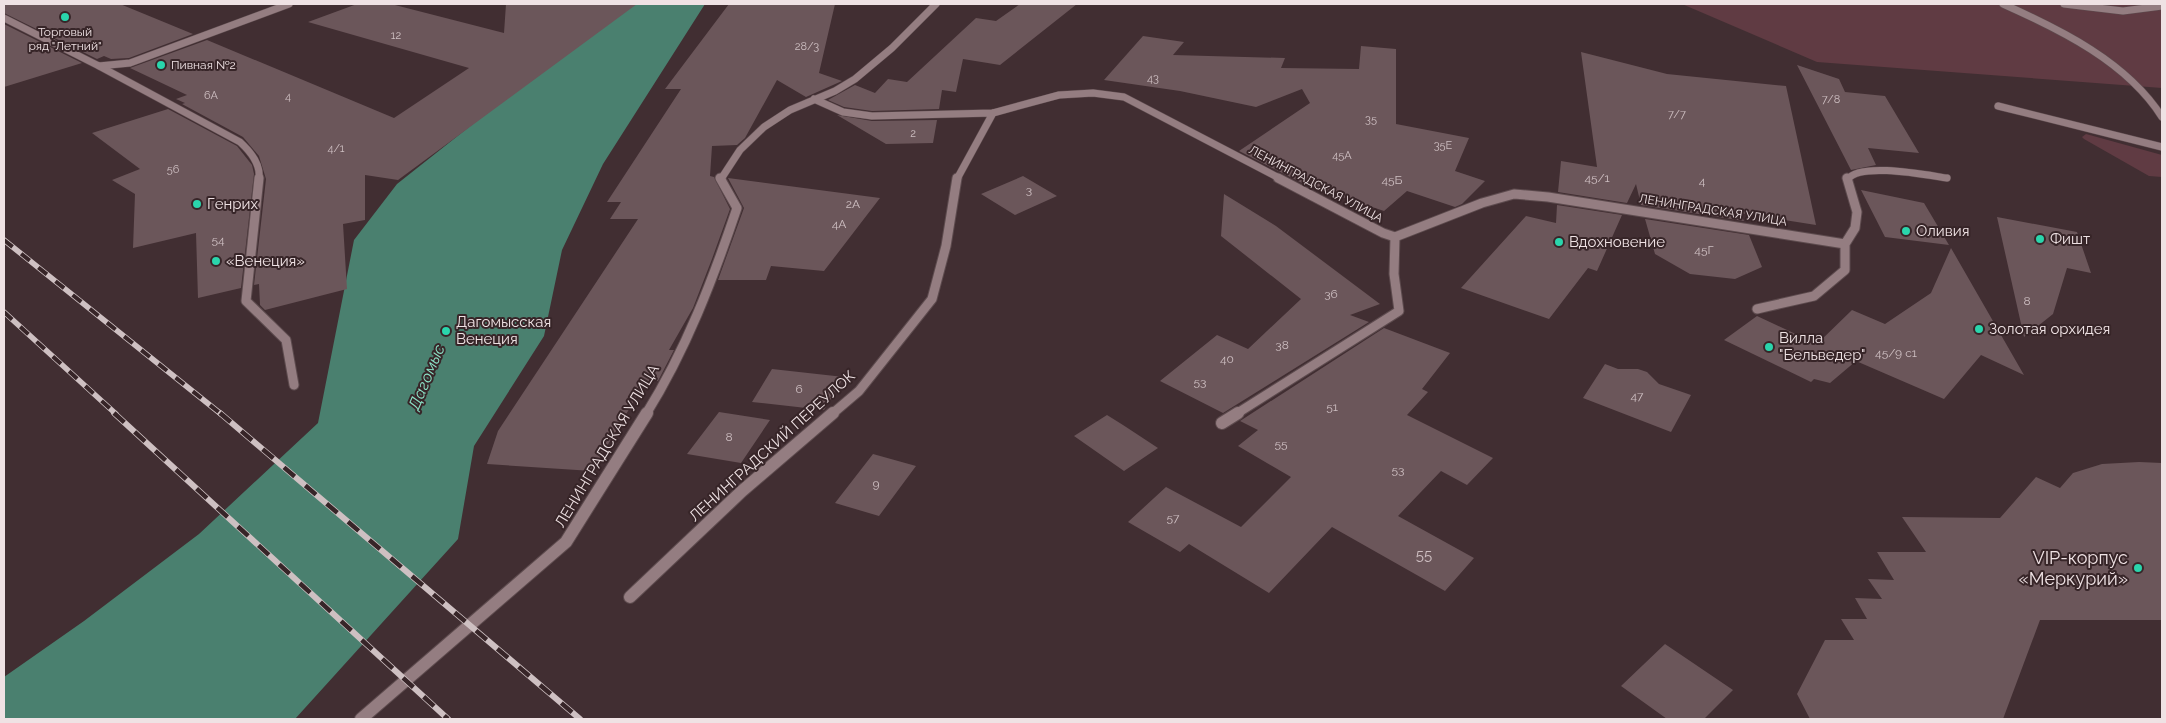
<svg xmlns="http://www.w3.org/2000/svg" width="2166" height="723" viewBox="0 0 2166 723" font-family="Raleway,sans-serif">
<rect width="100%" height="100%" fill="#412e32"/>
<path fill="#603b43" d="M1682,4H2162V88L1817,62Z
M2086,134L2162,155V177L2149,176L2084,139L2082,137Z"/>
<path fill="#4a806f" d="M624,4H705L603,164L562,250L544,336L474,446L458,539L295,719H4V677L84,621L199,534L318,423L354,240L397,184Z"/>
<path fill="#6b565a" d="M4,4H120L193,34L129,58L111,59L104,56L97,59L4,13Z
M357,4H391L504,33L506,4H637L398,180L365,175V220L343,224L347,289L265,310L260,305L259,284L254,285L266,179L259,156L243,137L182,104L185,103L176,99L187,95L130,68L207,40L394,118L469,68L308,22Z
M729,4H835L819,73L842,81L806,97L777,80L745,138L737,145L712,146L710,176L714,177L730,209L712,259L693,308L669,350H674L658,381H646L592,471L487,464L498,431L638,219H610L621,202H607L681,89H665Z
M1020,4H1077L1000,65L963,59L956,92L942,90L939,109L872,111L844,107L828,100L855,85L875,93L888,79L907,82L976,18L996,21Z
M4,24L82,63L4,87Z
M1143,36L1184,42L1173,55L1285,58L1281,68L1359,69L1361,46L1396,49V124L1469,138L1455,171L1485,181L1462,204L1455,207L1407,191L1384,211L1304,184L1239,151L1310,103L1302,89L1256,107L1180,91L1104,80Z
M1581,52L1667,74L1786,86L1816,225L1740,213L1744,221L1641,205L1636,184L1627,203L1558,192L1561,161L1597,167Z
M1797,65L1839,79L1845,92L1885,96L1919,153L1868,148L1876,165L1851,170Z
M168,109L237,146L252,165L254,174L241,288L198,298L196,233L133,248L135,194L112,180L140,169L92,133Z
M837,115L872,121L937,120L933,143L886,144Z
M1023,176L1057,196L1015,215L981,194Z
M728,178L880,198L824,271L771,266L766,280H718L744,208Z
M1861,190L1924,203L1949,245L1885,237Z
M1224,194L1276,226L1380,304L1350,315L1369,322L1223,413L1160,381L1217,335L1248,349L1301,299L1221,236Z
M1557,205L1622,215L1597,271L1588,268L1549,319L1461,288L1526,216L1556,223Z
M1997,217L2077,232L2091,273L2067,268L2053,314L2024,337Z
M1645,219L1749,235L1762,267L1735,279L1690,274L1655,254Z
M1951,248L2024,375L1981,355L1944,399L1856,361L1830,383L1814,379L1811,382L1724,340L1757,316L1817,344L1852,310L1885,324L1931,293Z
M1384,328L1450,353L1422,389L1428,392L1407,415L1493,458L1467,485L1441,471L1398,516L1474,558L1445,591L1332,527L1269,593L1189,544L1180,552L1128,522L1166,487L1241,527L1291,477L1238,446L1258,430L1240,421Z
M1605,364L1618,369H1638L1647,372L1659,384L1691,395L1671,432L1583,398Z
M772,369L844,377L824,410L752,402Z
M719,412L770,420L741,463L687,454Z
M1107,415L1123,425L1158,448L1124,471L1074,436Z
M873,454L916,466L879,516L835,503Z
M2139,462L2162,463V620H2040L2003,719H1810L1797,694L1825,640H1854L1841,619H1867L1855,598L1882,599L1868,579L1894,580L1877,552H1926L1902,517L2000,518L2036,477L2060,488L2073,473L2102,464Z
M1665,644L1733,690L1704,719H1667L1621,686Z"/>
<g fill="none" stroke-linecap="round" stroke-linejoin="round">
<defs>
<path id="lane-far2" d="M2003,4C2061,30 2127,62 2162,117
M2064,4L2123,11L2162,6
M99,66L240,142C251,152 261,164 259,179
M1998,106L2162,147"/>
<path id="lane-far1" d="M259,178L246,301L286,340L294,385
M1236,414L1399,311L1394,274L1395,237"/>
<path id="lane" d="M1222,423L1238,413"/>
<path id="street-far2" d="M4,18L99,66L130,63L289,4
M814,99L843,112L872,116L993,113L1059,95L1093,93L1124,97L1281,179
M721,179L740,150L764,127L790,110L835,91L855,79L892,48L936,4
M957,179L993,113
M1848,179C1860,162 1926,175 1947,178"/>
<path id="street-far1" d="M1278,178L1383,233L1395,237L1482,203L1514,194L1548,197L1845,244
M1757,309L1814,296L1845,270V244L1855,228L1857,212L1847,178
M646,414C686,350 713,279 737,208L720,178
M832,414L859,391L932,299L946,246L957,178"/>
<path id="street" d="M630,597L742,491L833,413
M361,719L566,542L647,413"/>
</defs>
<use href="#lane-far2" stroke="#5d4b4e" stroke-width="8"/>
<use href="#lane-far1" stroke="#5d4b4e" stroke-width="11"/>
<use href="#lane" stroke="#5d4b4e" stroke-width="14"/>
<use href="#street-far2" stroke="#5d4b4e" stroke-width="8"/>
<use href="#street-far1" stroke="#5d4b4e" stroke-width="11"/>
<use href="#street" stroke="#5d4b4e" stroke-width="14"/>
<use href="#lane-far2" stroke="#947d81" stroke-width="7"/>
<use href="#lane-far1" stroke="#947d81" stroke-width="9"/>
<use href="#lane" stroke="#947d81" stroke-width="12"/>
<use href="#street-far2" stroke="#947d81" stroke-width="7"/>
<use href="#street-far1" stroke="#947d81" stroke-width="9"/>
<use href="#street" stroke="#947d81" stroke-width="12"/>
<defs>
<path id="rail-far1" d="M4,240L221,414
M4,312L116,414"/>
<path id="rail" d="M114,413L448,719
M220,413L580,719"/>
</defs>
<use href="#rail-far1" stroke="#cec0c2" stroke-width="5.5"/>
<use href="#rail" stroke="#cec0c2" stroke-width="6"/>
<use href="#rail-far1" stroke="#372528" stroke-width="4" stroke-dasharray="11" stroke-linecap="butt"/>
<use href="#rail" stroke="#372528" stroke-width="4.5" stroke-dasharray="14" stroke-linecap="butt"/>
</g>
<g fill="#2ad5ac" stroke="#372528" stroke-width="2">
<circle cx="65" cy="17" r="5"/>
<circle cx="161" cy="65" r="5"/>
<circle cx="197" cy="204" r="5"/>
<circle cx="1906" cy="231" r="5"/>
<circle cx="2040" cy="239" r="5"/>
<circle cx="1559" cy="242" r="5"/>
<circle cx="216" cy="261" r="5"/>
<circle cx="1979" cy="329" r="5"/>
<circle cx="446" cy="331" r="5"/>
<circle cx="1769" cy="347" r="5"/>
<circle cx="2138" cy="568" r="5"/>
</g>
<g text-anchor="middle" stroke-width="4" stroke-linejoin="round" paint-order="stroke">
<g font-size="11" fill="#cebfc2">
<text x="396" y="39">12</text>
<text x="807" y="50">28/3</text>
<text x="1153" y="82">43</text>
<text x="211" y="99">6А</text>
<text x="288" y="100">4</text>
<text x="1831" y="103">7/8</text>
<text x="1677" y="118">7/7</text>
<text x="1371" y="123">35</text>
<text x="913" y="137">2</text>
<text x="1443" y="149">35Е</text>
<text x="336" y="152">4/1</text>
<text x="1342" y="159">45А</text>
<text x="173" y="173">56</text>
</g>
<g font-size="12" fill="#efe2e4" stroke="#372528">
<text x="65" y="36">Торговый<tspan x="65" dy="14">ряд "Летний"</tspan></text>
<text x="171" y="69" text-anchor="start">Пивная №2</text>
</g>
<g font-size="12" fill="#cebfc2">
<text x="1597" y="182">45/1</text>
<text x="1392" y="184">45Б</text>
<text x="1702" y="185">4</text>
<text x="1029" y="194">3</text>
<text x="853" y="208">2А</text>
<text x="839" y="228">4А</text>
<text x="218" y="244">54</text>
<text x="1704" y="254">45Г</text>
<text x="1331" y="298">36</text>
<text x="2027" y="305">8</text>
<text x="1282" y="349">38</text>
<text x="1896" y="357">45/9 с1</text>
<text x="1227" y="363">40</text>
<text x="1200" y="386">53</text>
<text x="799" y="393">6</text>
<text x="1637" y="400">47</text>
<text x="1332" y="411">51</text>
<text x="729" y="441">8</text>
<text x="1281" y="448">55</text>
<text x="1398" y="474">53</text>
<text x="876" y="488">9</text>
<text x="1173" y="522">57</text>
</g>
<g font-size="12" fill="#efe2e4" stroke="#372528">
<text transform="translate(1316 184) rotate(28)" y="4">ЛЕНИНГРАДСКАЯ УЛИЦА</text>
<text transform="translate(1713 210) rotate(9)" y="4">ЛЕНИНГРАДСКАЯ УЛИЦА</text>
</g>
<g font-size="15" fill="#efe2e4" stroke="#372528" text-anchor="start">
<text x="207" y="209">Генрих</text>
<text x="1916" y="236">Оливия</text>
<text x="2050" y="244">Фишт</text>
<text x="1569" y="247">Вдохновение</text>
<text x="226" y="266">«Венеция»</text>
<text x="456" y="327">Дагомысская<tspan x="456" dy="17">Венеция</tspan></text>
<text x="1989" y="334">Золотая орхидея</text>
<text x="1779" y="343">Вилла<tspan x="1779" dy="17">"Бельведер"</tspan></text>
</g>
<g font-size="15" fill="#efe2e4" stroke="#372528">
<text transform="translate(607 446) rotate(-59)" y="5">ЛЕНИНГРАДСКАЯ УЛИЦА</text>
<text transform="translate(772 446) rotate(-42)" y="5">ЛЕНИНГРАДСКИЙ ПЕРЕУЛОК</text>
</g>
<g font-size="15" fill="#cebfc2">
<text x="1424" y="560">55</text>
</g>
<g font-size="16" font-style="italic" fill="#8de4c8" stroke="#372528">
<text transform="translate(426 377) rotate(-67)" y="6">Дагомыс</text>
</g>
<g font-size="18" fill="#efe2e4" stroke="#372528" text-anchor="end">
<text x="2128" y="564">VIP-корпус<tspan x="2128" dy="21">«Меркурий»</tspan></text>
</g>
</g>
<rect width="2166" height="723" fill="none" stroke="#efe2e4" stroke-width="10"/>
</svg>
